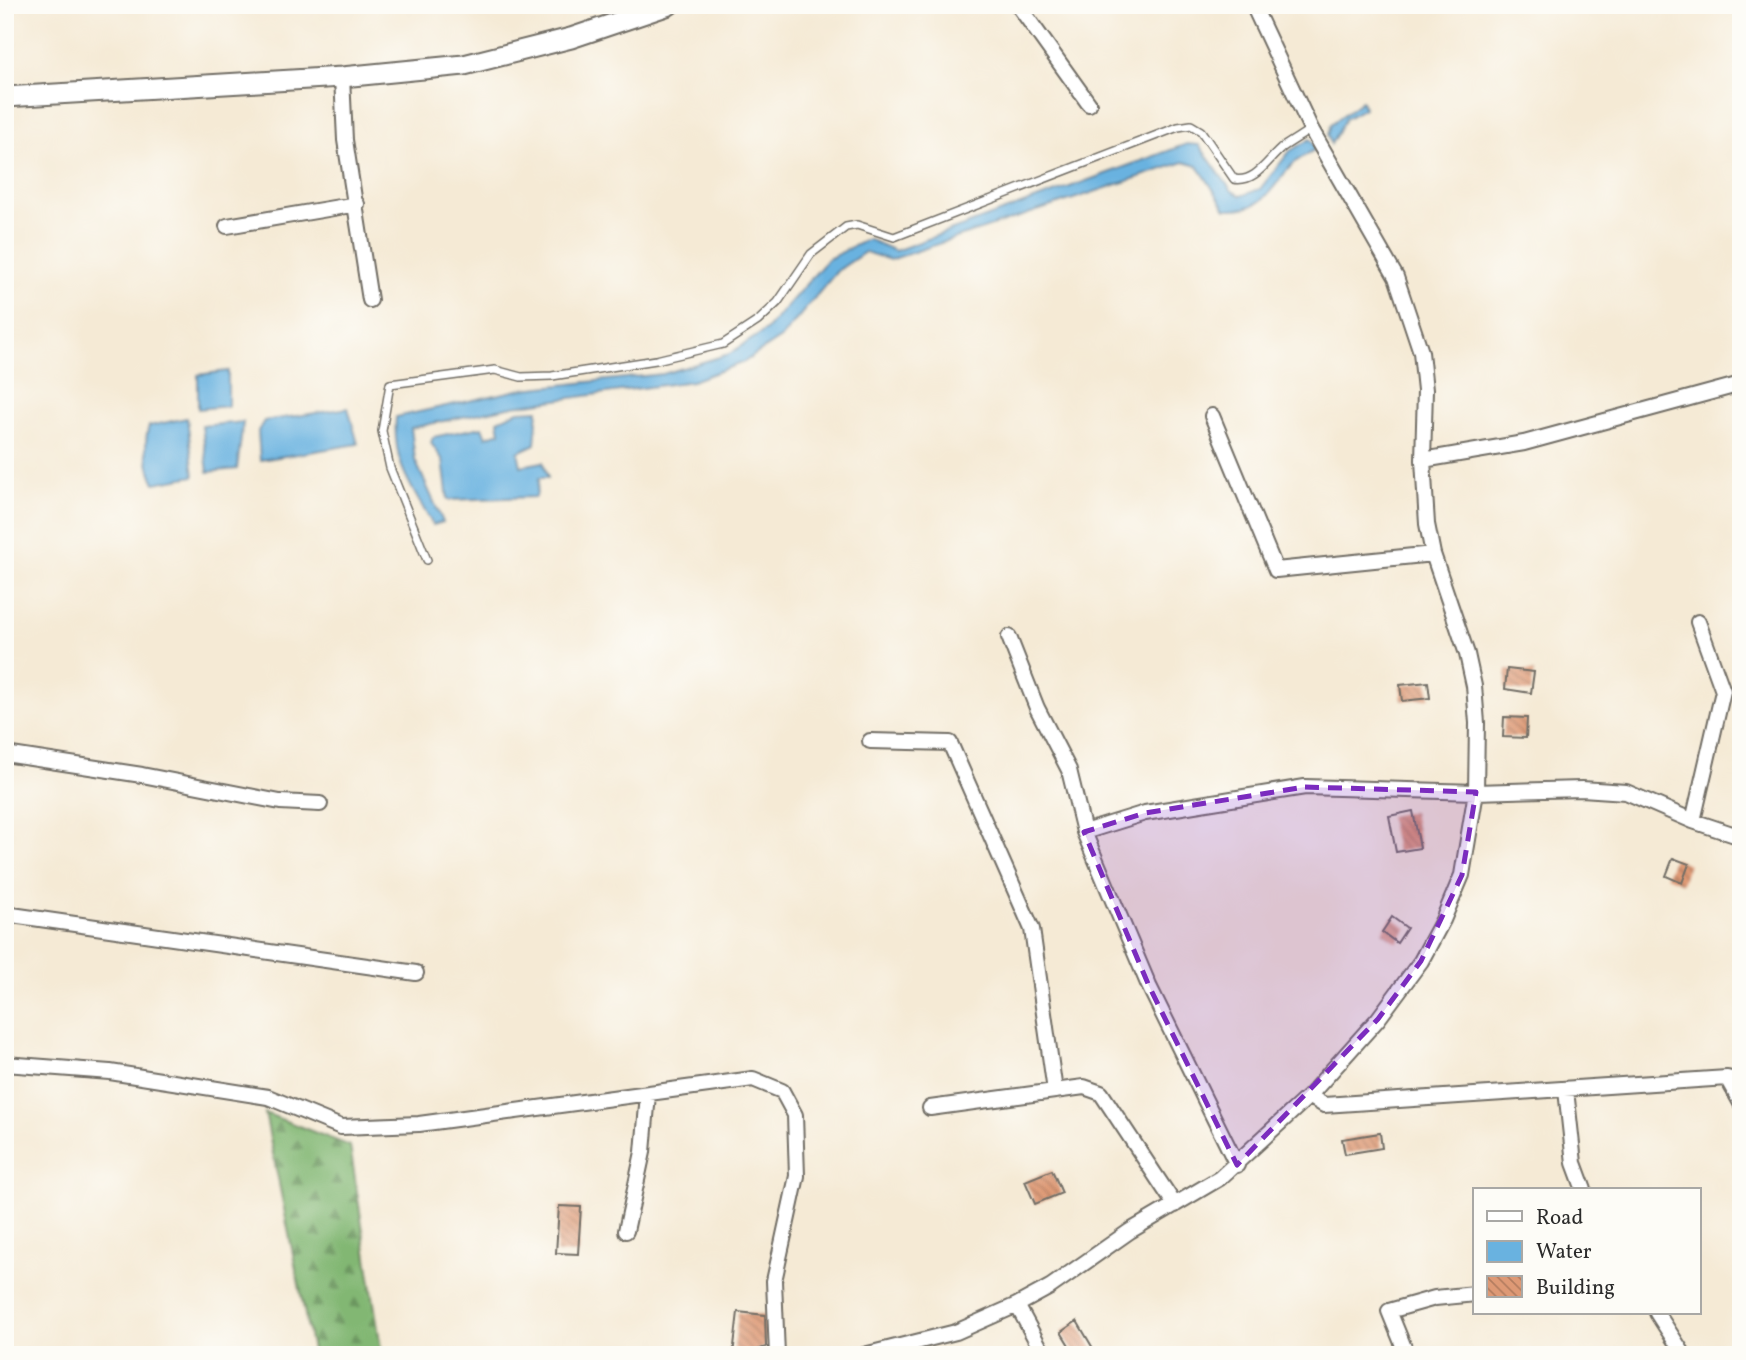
<svg xmlns="http://www.w3.org/2000/svg" width="1746" height="1360" viewBox="0 0 1746 1360" font-family="Vollkorn,serif">
<defs>
<pattern id="forest-firs" width="22" height="20" patternUnits="userSpaceOnUse" patternTransform="scale(1.75)"><rect width="22" height="20" fill="#82b773"/><path d="M5 1l3.5 6h-7zM16 11l3.5 6h-7z" fill="#6b955f"/></pattern>
<pattern id="building-back-hatch" width="6" height="6" patternUnits="userSpaceOnUse" patternTransform="scale(1.75)"><rect width="6" height="6" fill="#de9975"/><path d="M-1 5l2 2M0 0l6 6M5-1l2 2" fill="none" stroke="#b47d60"/></pattern>
</defs>
<rect width="100%" height="100%" fill="#fdfcf7"/>
<filter id="ink" filterUnits="userSpaceOnUse"><feTurbulence type="fractalNoise" baseFrequency=".0143" numOctaves="2"/><feDisplacementMap in="SourceGraphic" scale="14" xChannelSelector="R" yChannelSelector="G"/><feConvolveMatrix kernelMatrix="1 2 1 2 8 2 1 2 1" color-interpolation-filters="sRGB"/></filter>
<filter id="wash" filterUnits="userSpaceOnUse"><feTurbulence type="fractalNoise" baseFrequency=".00686" numOctaves="4" result="noise"/><feDisplacementMap in="SourceGraphic" scale="28" xChannelSelector="R" yChannelSelector="G"/><feGaussianBlur stdDeviation="1.57" result="paint"/><feColorMatrix in="noise" values="0 0 0 0 0 0 0 0 0 0 0 0 0 0 0 0 0 1.4 0 .05"/><feComposite in="paint" operator="in"/></filter>
<g filter="url(#wash)">
<rect width="100%" height="100%" fill="#f5ead5"/>
<path fill="url(#forest-firs)" stroke="#56714f" stroke-width="2" d="M265,1113L350,1146L382,1355H313Z"/>
<path fill="#69b2e0" stroke="#4a6e86" stroke-width="2" d="M1362,101L1364,108L1345,119L1331,144L1328,135L1331,124Z
M1310,139L1316,149C1308,154 1298,159 1292,165C1269,189 1266,211 1226,209L1198,166L1184,162L890,260L865,252L837,271L782,337L744,362L692,381L513,406L411,428L415,460L443,522L433,525C411,486 392,463 396,417L523,389L663,374L729,354L766,330L828,259L868,239L895,251L1187,144L1199,145L1231,190L1241,196L1260,189L1290,151Z
M228,371V406L198,409V375Z
M348,408L358,444L260,460L258,431L264,421Z
M538,410L535,444L518,452L521,466L543,462L548,478H539L536,497L448,500L443,460L431,443L433,437L482,427L486,437L500,432L498,420L518,411Z
M187,418L194,476L155,483C147,467 143,443 149,426Z
M243,422L237,469L208,472L202,426Z"/>
<g id="blocks">
<path fill="url(#building-back-hatch)" d="M1507,669L1534,672L1531,693L1505,689Z
M1428,682L1430,698L1402,701L1400,685Z
M1504,717L1527,718L1526,738L1503,737Z
M1413,811L1420,848L1396,852L1389,816Z
M1673,858L1689,864L1682,883L1666,876Z
M1392,917L1407,928L1397,943L1382,932Z
M1380,1133L1382,1148L1345,1154L1342,1139Z
M1052,1170L1062,1193L1035,1204L1025,1181Z
M559,1206L581,1207L578,1254L556,1253Z
M738,1312L765,1315L766,1347L743,1355H733Z
M1077,1321L1097,1355H1075L1061,1332Z"/>
</g>
</g>
<g filter="url(#ink)">
<use href="#blocks" fill-opacity="0" stroke="#726e66" stroke-width="2"/>
<g fill="none" stroke-linecap="round" stroke-linejoin="round">
<defs>
<path id="lane" d="M427,560L390,468L382,431L390,384L495,370L521,377L552,376L656,360L723,344L758,321L778,302L811,254L846,227L857,225L894,237L1178,127L1191,125L1201,131L1234,179C1256,183 1268,159 1283,147C1292,141 1302,135 1311,129"/>
<path id="street" d="M1018,5L1089,104
M342,77L345,140L370,300
M227,226L357,204
M1212,416L1276,570L1433,554
M1423,460L1524,443L1741,384
M1009,637L1037,708L1069,770L1084,832L1149,986L1237,1165
M870,741L950,743L1032,929L1055,1091
M5,754L142,775L280,802L320,804
M1693,821L1723,691L1698,622
M1084,832L1145,813L1305,787L1476,792L1582,789L1626,792L1693,821L1741,837
M5,914L416,973
M5,1064L110,1072L268,1097L341,1127L419,1124L753,1079L782,1091L795,1115L797,1176L774,1281L777,1355
M1727,1078L1741,1103
M1566,1090L1574,1163L1584,1190
M1309,1096L1324,1105L1727,1078L1741,1081
M930,1108L1084,1087L1101,1093L1175,1205
M626,1231L643,1152L648,1094
M1017,1305L1044,1355
M1657,1313L1684,1355
M864,1355L956,1332L1017,1305L1050,1287L1130,1231L1220,1178L1309,1096L1378,1019L1421,961L1443,920L1462,875L1476,792L1477,723L1474,686L1467,654L1433,554L1427,524L1423,460L1425,390L1421,352L1396,277L1311,129L1253,5
M1407,1355L1389,1311L1435,1298L1475,1294"/>
<path id="secondary" d="M5,97L342,77L464,65L571,38L669,5"/>
</defs>
<use href="#lane" stroke="#726e66" stroke-width="10"/>
<use href="#street" stroke="#726e66" stroke-width="18"/>
<use href="#secondary" stroke="#726e66" stroke-width="23"/>
<use href="#lane" stroke="#fff" stroke-width="7"/>
<use href="#street" stroke="#fff" stroke-width="14"/>
<use href="#secondary" stroke="#fff" stroke-width="19"/>
</g>
</g>
<path fill="#7b2cbf" fill-opacity="0.2" stroke="#7b2cbf" stroke-width="5" stroke-dasharray="14 9" stroke-linejoin="round" d="M1305,787L1476,792L1462,875L1421,961L1378,1019L1237,1165L1149,986L1084,832L1145,813Z"/>
<rect width="1746" height="1360" fill="none" stroke="#fdfcf7" stroke-width="28"/>
<rect x="1473" y="1188" width="228" height="126" fill="#fdfcf7" stroke="#a9a8a5" stroke-width="2"/>
<rect x="1487" y="1211" width="35" height="10" fill="#ffffff" stroke="#a9a8a5" stroke-width="2"/>
<text x="1536" y="1224" font-size="21" fill="#2b2b2b">Road</text>
<rect x="1487" y="1241" width="35" height="21" fill="#69b2e0" stroke="#a9a8a5" stroke-width="2"/>
<text x="1536" y="1258" font-size="21" fill="#2b2b2b">Water</text>
<rect x="1487" y="1276" width="35" height="21" fill="url(#building-back-hatch)" stroke="#a9a8a5" stroke-width="2"/>
<text x="1536" y="1294" font-size="21" fill="#2b2b2b">Building</text>
</svg>
